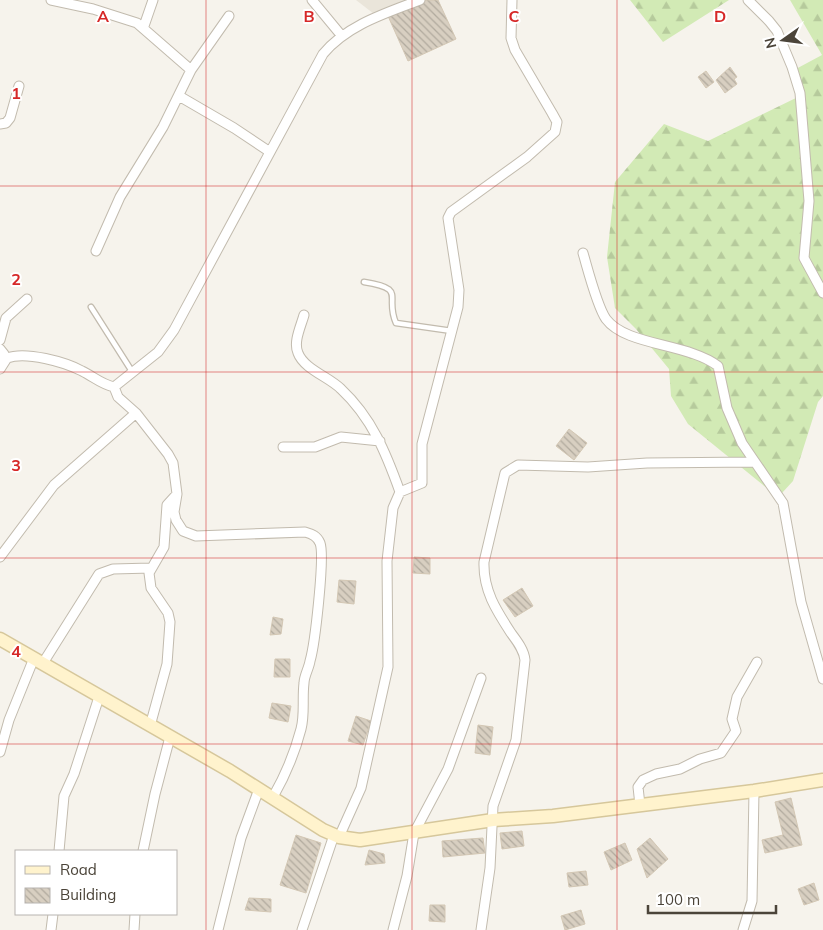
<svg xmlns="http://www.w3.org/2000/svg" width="823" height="930" viewBox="0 0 823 930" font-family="Mulish,sans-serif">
<defs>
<pattern id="forest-firs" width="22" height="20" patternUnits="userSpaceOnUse" patternTransform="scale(1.25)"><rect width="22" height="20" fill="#d2eab5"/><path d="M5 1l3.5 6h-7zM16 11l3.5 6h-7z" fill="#b6ca9c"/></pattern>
<pattern id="building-back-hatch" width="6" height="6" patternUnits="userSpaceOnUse" patternTransform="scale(1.25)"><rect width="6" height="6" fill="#d8cfc1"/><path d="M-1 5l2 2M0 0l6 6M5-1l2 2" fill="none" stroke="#b1aa9e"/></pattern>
</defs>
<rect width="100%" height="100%" fill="#f6f3ec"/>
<path fill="#eae5da" d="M356,0H418L378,17Z"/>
<path fill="url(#forest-firs)" d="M630,0H729L663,42Z
M790,0H823V396L818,402L793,481L782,493L768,489L688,424L671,396L669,369L636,329L615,308L607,257L615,182L664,124L708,141L800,96L794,70L822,55Z"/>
<path fill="url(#building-back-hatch)" stroke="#d3c7b4" d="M424,0H438L456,39L408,61L388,16Z
M730,67L737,77L734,79L737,84L725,93L716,80Z
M706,71L714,82L706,88L698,77Z
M569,429L587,443L574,460L556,446Z
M414,557L430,558V574L413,573Z
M339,580L356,581L354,604L337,602Z
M522,588L533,606L515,617L503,600Z
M273,617L283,619L281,634L270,635Z
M275,659H290V677H274Z
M272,703L291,706L288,722L269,718Z
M356,716L371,721L363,745L348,741Z
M478,725L493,727L490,755L475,753Z
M791,798L802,845L765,853L762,840L783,835L775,802Z
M522,831L524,846L502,849L500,833Z
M296,835L321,843L306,893L280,885Z
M483,838L485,853L443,857L442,841Z
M650,838L668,859L647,878L637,849Z
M625,843L632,860L611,870L604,852Z
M369,850L384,854L385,863L365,865Z
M586,871L588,885L569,887L567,873Z
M814,883L819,900L804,905L798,889Z
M249,898L271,899V912L245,910Z
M430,905H445V922L429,921Z
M581,910L585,924L565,930L561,916Z"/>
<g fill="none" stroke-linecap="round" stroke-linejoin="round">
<defs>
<path id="lane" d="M364,282C408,289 384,296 396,323L452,331
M91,307L133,373"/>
<path id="street" d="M51,0L93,9L137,23L191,70
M312,0L341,35
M748,0L769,21L777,31L792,67L800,93L809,201L804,258L823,293
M144,26L153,0
M179,96L234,128L270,152
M0,124L6,123L10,118L19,86
M96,251L120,197L163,127L191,70L229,16
M583,253C588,270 597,306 606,319C626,346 688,343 718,366L727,408L742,443L783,503L801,602L823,679
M304,315C301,326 293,342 298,353C304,369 329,377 341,389C372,418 386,453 400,492
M0,340L6,318L27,299
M0,349L4,354L3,362
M0,369L7,358C26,351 65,362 82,371C94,377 101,384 114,387
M283,447H315L341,437L380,441
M0,557L54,485L136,413
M43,663L99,574L113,569L151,568
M150,726L167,664L170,622L168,613L151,588L149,573L164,547L167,505L177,494
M0,752L9,720L34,658
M273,797C285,776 295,752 301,729C305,714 302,699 304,683C304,676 309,668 310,661C315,644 325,556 320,543C317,536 312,534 305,532L196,536L183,531L176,520L174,512L177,494L173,463L168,454L136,413L118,397L114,387L158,352L174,330L323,54C347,25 386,13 420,0
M640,805L638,787L643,780L656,774L680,769L700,759L721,753L736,731L732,719L737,697L757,662
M339,837L361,788L388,667L387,561L393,508L400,492L422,483V444L458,307L459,290L448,218L451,212L527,157L555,132L557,122L552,113L515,50L511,38L512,0
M59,851L64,796L74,774L99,697
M143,851L155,794L170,737
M51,930L53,914
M134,930L135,914
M218,930L241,838L259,789
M302,930L334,835
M393,930L407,876L414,833L448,769L481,678
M481,930L490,868L493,806L516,740L525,660C524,650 517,641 511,633C496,610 483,590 484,562L505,473L518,465L588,467L647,463L753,462
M743,930L752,901L754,791"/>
<path id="secondary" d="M0,639L230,771L323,830L339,837L360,840L493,820L553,816L754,791L823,780"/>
</defs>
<use href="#lane" stroke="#c2bbae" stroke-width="7"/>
<use href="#street" stroke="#c2bbae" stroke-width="11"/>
<use href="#secondary" stroke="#d6c79b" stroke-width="15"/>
<use href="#lane" stroke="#fff" stroke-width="4.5"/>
<use href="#street" stroke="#fff" stroke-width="9"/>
<use href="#secondary" stroke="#fff3cd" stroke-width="12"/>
</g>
<path fill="none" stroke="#d62828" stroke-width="1" stroke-opacity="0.55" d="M206,0V930M412,0V930M617,0V930M0,186H823M0,372H823M0,558H823M0,744H823"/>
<g font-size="16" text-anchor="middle" font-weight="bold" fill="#d62828" stroke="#fff" stroke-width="4" stroke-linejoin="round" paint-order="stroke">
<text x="103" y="22">A</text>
<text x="309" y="22">B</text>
<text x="514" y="22">C</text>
<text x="720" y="22">D</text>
<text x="16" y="99">1</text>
<text x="16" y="285">2</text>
<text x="16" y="471">3</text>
<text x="16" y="657">4</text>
</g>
<rect x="15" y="850" width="162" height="65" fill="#ffffff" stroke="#b7b4b0"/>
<rect x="25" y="866" width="25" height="8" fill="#fff3cd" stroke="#b7b4b0"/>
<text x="60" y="875" font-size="15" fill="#4b4439">Road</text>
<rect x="25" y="888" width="25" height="15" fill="url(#building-back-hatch)" stroke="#b7b4b0"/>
<text x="60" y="900" font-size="15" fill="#4b4439">Building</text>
<g transform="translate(783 40) rotate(256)" stroke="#ffffff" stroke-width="4" paint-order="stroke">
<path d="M0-4L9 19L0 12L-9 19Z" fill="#4b4439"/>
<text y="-8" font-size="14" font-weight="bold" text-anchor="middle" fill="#4b4439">N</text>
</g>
<path d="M648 905v8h128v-8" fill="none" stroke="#4b4439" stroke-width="2.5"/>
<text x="656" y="905" font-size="15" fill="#4b4439" stroke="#ffffff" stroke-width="4" paint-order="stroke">100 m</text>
</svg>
